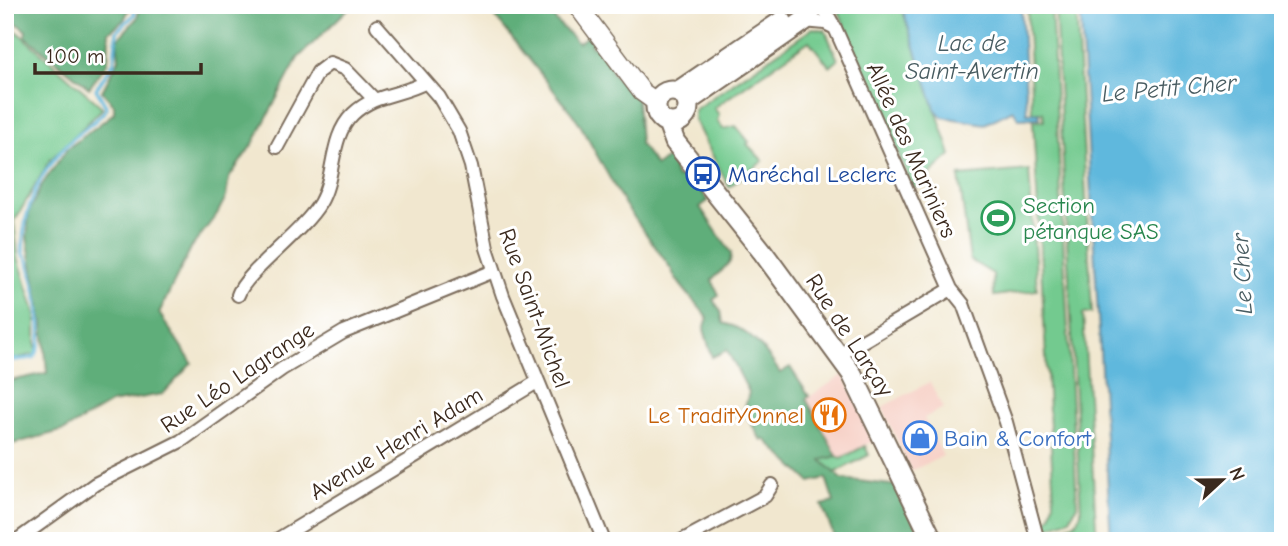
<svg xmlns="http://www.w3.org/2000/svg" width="1288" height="546" viewBox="0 0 1288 546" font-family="'Comic Neue',sans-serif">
<rect width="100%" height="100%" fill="#fff"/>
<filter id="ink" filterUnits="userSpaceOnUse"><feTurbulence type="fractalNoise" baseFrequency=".0143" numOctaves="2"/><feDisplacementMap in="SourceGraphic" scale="14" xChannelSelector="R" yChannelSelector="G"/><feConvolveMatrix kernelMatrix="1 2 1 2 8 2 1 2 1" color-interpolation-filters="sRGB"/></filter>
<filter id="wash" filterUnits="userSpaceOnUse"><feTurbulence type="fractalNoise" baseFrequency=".00686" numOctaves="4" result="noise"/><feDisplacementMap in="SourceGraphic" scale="28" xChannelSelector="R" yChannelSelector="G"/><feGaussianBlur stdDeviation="1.57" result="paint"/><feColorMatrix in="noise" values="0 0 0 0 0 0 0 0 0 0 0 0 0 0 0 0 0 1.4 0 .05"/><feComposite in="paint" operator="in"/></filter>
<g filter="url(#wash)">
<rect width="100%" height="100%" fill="#f1e7cf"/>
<path fill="#f7d1c7" d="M843,375L877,439L841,458L837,456L806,399Z
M930,382L943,408L924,418L943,456L911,471L882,407Z"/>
<path fill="#73ca8f" stroke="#577a56" stroke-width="2" d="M836,5H901L951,155L913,189Z
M1027,5H1051L1077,505L1070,519L1048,528L1043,527L1051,516L1054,501L1033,121L1044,120L1043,112L1032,113Z
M1055,5H1076L1092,313L1083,314L1097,541H1042L1041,537L1075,523L1081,513Z
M5,21L103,108L50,160L14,222L18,257L36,315V354L5,361Z
M813,28L825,30L838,60L830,67L809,41L714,108L719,115L717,121L723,129L736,126L749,142L747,144L763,161L729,187L694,120V110Z
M1029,170L1037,290L994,296L993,274L970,260L959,176Z
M865,446L869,455L834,473L820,460L833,455L842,458Z"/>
<path fill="#5eae7a" stroke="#4c6c4c" stroke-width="2" d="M15,5H131L124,20L109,32L108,62L89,88L25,36L26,31L7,15Z
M140,5L351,6L298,58L254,142L229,178L226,197L217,214L191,248L159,313L192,363L163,394L111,403L65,430L5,446V382L47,373L43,324L27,238L29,212L41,186L67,149L114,113V105L102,91L119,59L117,40L137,18Z
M486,5H546L556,21L578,43L589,35L594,41L590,44L592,47L597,44L608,59L607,64L610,63L613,67L610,70L618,80L621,78L637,98L640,144L656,166L669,157L677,167L673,170L677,178L683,174L700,191L706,190L703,193L708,201L700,207L731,253L730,262L712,280L719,295L713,300L721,311L723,323C750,329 766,351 780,373L790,367L809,396L806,399L837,456L821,460L842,479L899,486L923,541H836L822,505L834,502L826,478L810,482L764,439L761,440L744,411L749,392L727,350L712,357L704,329L708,318C700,307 672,278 672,270L623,202L578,121Z"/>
<path fill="#5fb8dd" stroke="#4d717e" stroke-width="2" d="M901,5H1021L1027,113L1039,112L1040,118L1019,119L1013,110L985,124L942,117L935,109Z
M1080,5H1283V541H1111Z"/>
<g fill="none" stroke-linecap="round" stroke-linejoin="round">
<path stroke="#5fb8dd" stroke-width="3.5" d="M5,361L33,358C50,342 33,279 27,259L23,254C21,210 41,167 75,137C85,128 99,120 107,108L96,89L114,62L117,31L134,15L135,5"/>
</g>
</g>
<g filter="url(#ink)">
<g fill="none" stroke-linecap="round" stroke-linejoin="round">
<defs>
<path id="street" d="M804,21L825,23L835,28L822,5
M377,26L439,97L459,131L471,166L487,248L503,296L604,541
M835,28L951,289L963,304L1006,422L1038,541
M277,147L318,72L330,63L345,69L374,99
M238,295C245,273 303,232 320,203C336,176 329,137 353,114C375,93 401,96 426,82
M839,355L951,289
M16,541L95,484L181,441L282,369L344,332L494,271
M275,541L537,382
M681,541L765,496L772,485"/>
<path id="secondary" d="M577,5L642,92L656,102"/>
<path id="primary" d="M656 107a16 16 0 1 1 32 0a16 16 0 1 1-32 0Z
M677,92L782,21
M687,102L804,21L815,5
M668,123L675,142L762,251L852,374L933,541"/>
</defs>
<use href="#street" stroke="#7b6c5c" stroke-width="16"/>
<use href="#secondary" stroke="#7b6c5c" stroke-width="21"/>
<use href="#primary" stroke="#7b6c5c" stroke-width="23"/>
<use href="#street" stroke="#fff" stroke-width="12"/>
<use href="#secondary" stroke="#fff" stroke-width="18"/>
<use href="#primary" stroke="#fff" stroke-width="19"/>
</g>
</g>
<defs>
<symbol id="bus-ring" viewBox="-11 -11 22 22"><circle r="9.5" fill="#fff" stroke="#1a4fb4" stroke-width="1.5"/><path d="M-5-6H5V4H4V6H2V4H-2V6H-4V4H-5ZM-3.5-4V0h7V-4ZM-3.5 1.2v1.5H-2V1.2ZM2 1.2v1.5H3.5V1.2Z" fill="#1a4fb4"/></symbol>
<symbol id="stadium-ring" viewBox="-11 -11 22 22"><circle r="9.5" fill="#fff" stroke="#2e9e5b" stroke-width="1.5"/><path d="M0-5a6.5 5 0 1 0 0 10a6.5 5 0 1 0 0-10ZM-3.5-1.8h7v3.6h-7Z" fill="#2e9e5b"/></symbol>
<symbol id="restaurant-ring" viewBox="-11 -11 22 22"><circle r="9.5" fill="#fff" stroke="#e8710a" stroke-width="1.5"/><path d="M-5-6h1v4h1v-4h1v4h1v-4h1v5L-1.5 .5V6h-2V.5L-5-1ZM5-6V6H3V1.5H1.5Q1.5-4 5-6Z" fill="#e8710a"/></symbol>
<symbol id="shop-ring" viewBox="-11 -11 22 22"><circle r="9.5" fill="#fff" stroke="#3f7fe0" stroke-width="1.5"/><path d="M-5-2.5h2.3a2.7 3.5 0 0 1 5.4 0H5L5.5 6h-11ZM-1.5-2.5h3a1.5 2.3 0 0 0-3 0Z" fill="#3f7fe0"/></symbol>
</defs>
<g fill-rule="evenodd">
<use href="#bus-ring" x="684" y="155" width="38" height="38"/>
<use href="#stadium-ring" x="979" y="199" width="38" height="38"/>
<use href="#restaurant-ring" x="810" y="396" width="38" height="38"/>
<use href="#shop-ring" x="901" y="419" width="38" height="38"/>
</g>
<g text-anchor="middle" stroke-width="6" stroke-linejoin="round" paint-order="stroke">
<g font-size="23" fill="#3b2a1e" stroke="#fff">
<text transform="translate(912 150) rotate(66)" y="8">Allée des Mariniers</text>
<text transform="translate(535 308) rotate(70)" y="8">Rue Saint-Michel</text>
<text transform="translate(850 335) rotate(57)" y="8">Rue de Larçay</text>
<text transform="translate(237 377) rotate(-34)" y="8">Rue Léo Lagrange</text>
<text transform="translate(396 443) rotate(-31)" y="8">Avenue Henri Adam</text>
</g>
<g font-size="23" fill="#164399" stroke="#fff" text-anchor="start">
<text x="728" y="182">Maréchal Leclerc</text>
</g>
<g font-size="23" fill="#27864d" stroke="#fff" text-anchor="start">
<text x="1023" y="213">Section<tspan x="1023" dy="26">pétanque SAS</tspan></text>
</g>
<g font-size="23" fill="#c56008" stroke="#fff" text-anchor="end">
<text x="804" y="423">Le TraditYOnnel</text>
</g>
<g font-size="23" fill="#366cbe" stroke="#fff" text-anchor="start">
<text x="944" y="446">Bain &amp; Confort</text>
</g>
<g font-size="24" font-style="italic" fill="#485c61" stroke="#fff">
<text x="972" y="51">Lac de<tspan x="972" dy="28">Saint-Avertin</tspan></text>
<text transform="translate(1169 88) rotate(-5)" y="8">Le Petit Cher</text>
<text transform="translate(1242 274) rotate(-93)" y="8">Le Cher</text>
</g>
</g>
<rect width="1288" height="546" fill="none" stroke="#fff" stroke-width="28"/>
<g transform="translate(1222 480) rotate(68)" stroke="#ffffff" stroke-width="5" paint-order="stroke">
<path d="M0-5L12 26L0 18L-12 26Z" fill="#3b2a1e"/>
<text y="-10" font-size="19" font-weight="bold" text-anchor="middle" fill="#3b2a1e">N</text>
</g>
<path d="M35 63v10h166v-10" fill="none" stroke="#3b2a1e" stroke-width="3.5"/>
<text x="46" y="63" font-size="21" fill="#3b2a1e" stroke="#ffffff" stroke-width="5" paint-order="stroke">100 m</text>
</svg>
